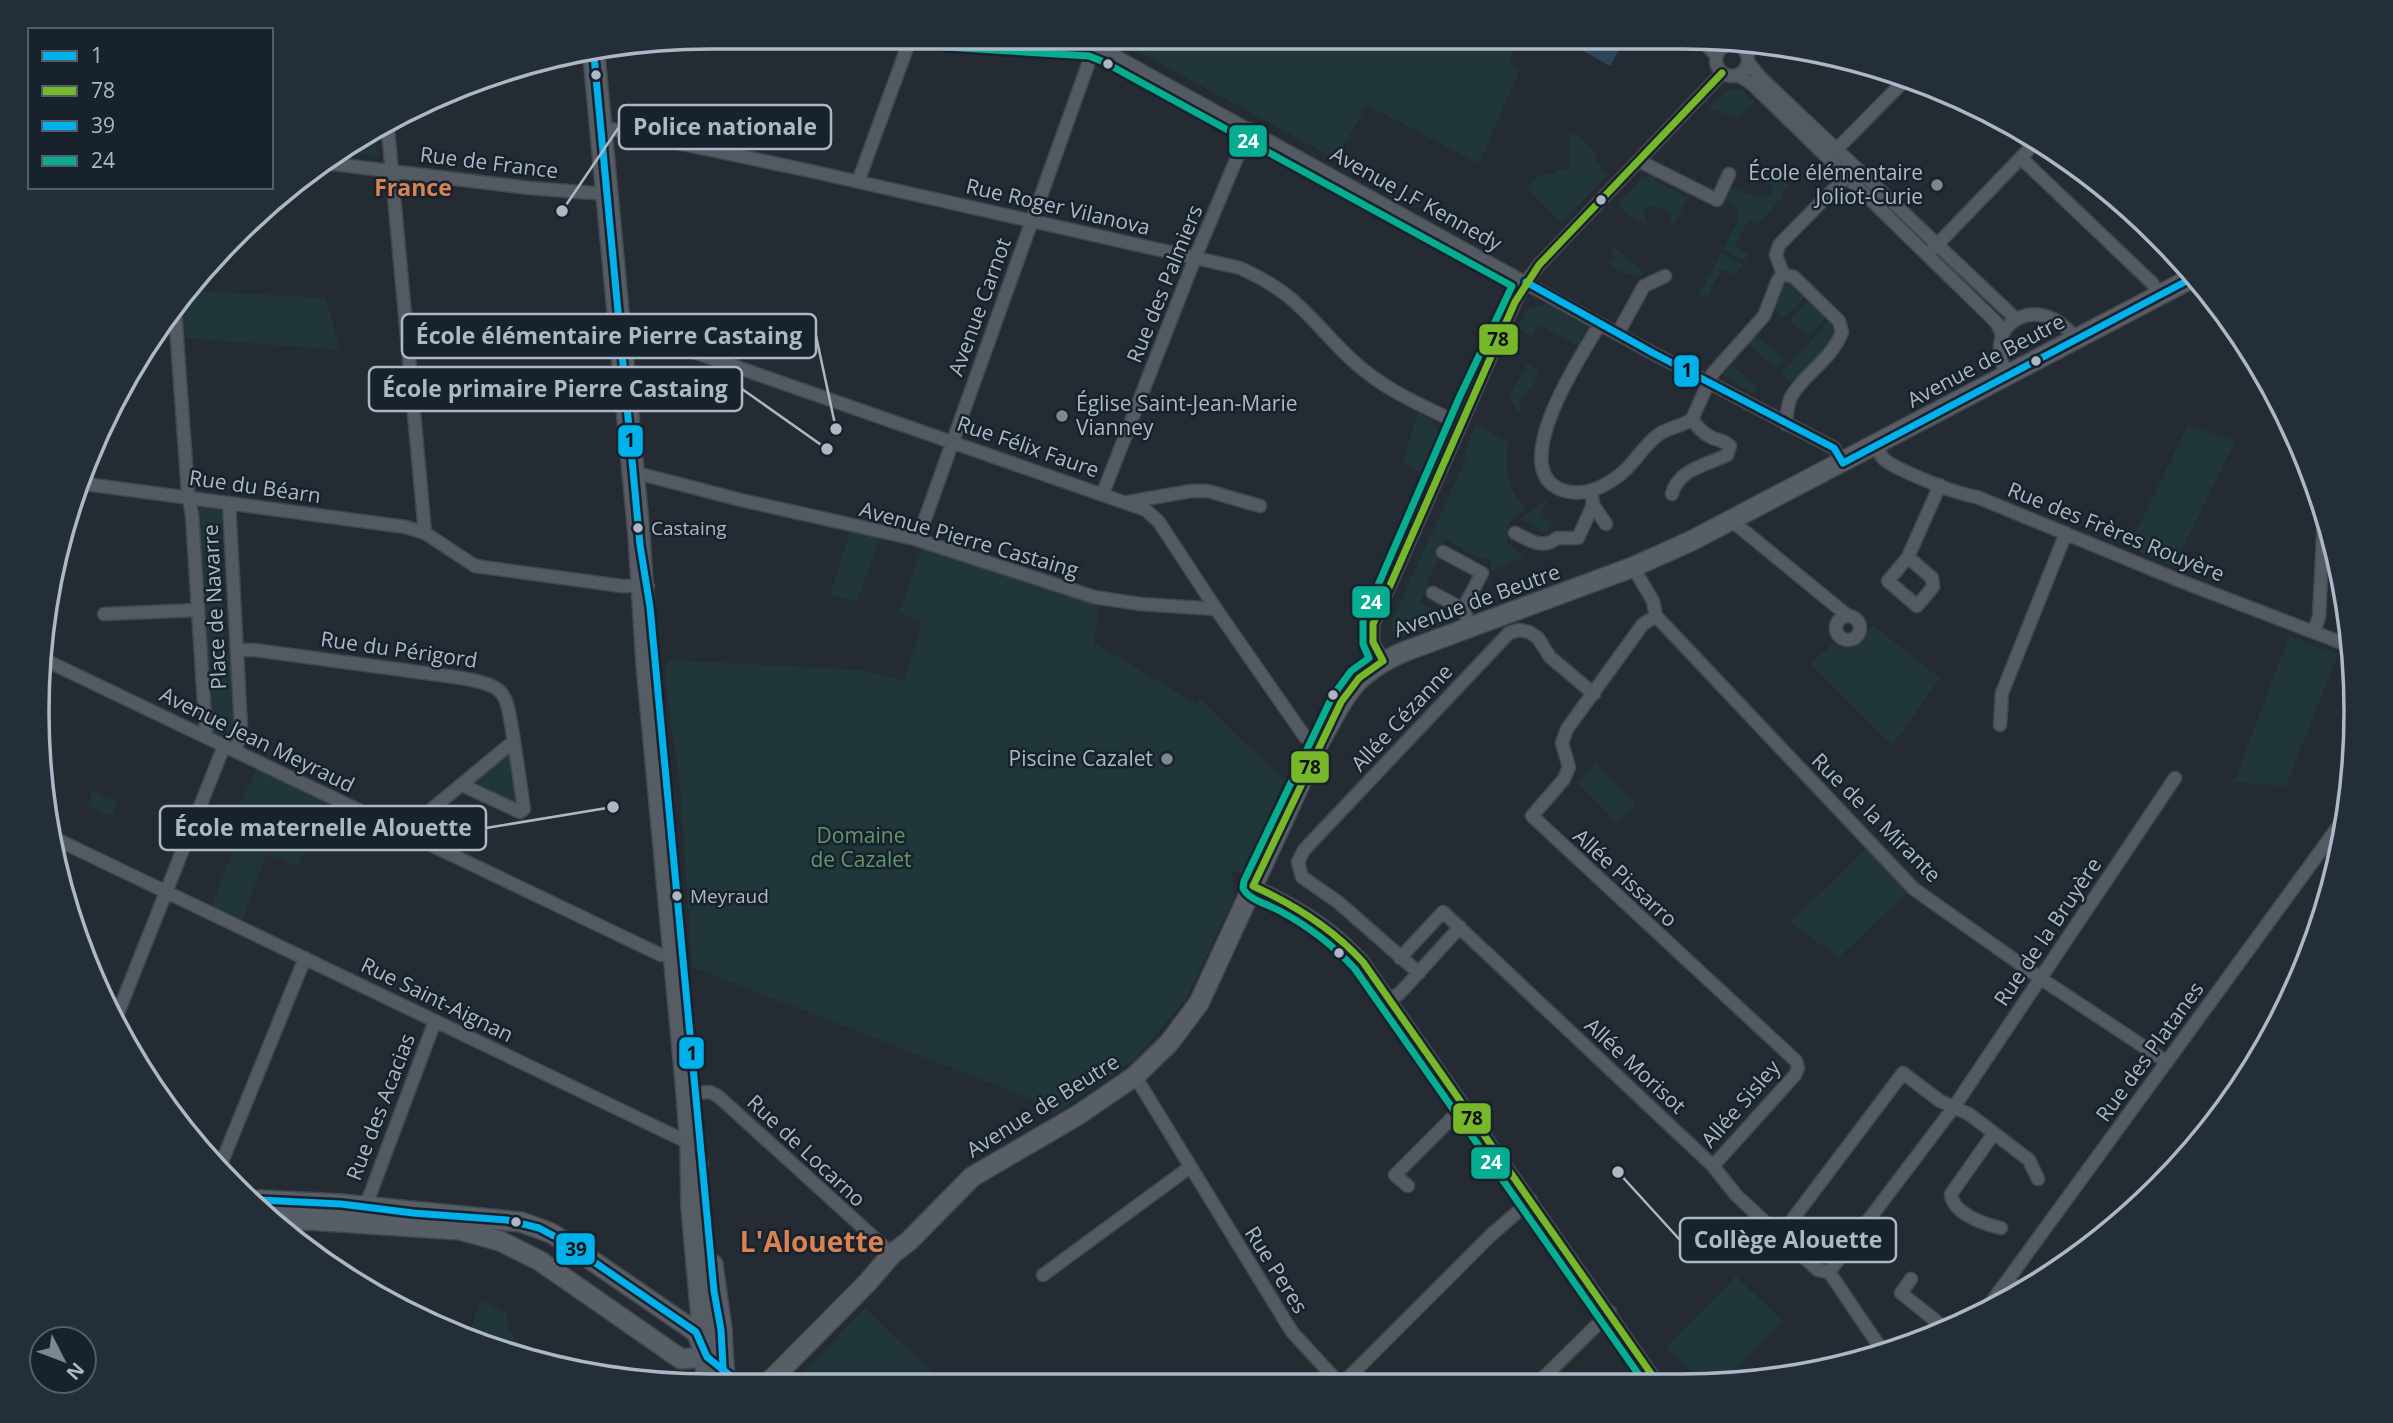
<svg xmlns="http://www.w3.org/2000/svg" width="2393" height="1423" viewBox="0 0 2393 1423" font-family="'Open Sans',sans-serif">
<rect width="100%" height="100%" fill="#242b32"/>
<path fill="#213638" d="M1116,37L1513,38L1511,43V63L1520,70L1479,164L1367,105L1336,159L1115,39Z
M1735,89L1742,90L1754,102L1739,118L1708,108L1726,91Z
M1569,135H1579L1598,155L1594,160L1608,174L1561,223L1527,188C1535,176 1541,174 1555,174L1557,170L1570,169Z
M376,136L377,156L345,152Z
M1767,175L1791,185L1783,191V196L1759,224L1749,219L1735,247L1748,254L1744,261L1723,249L1740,217L1737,209L1726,199L1731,187L1758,198L1761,193L1770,197L1773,187L1764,182Z
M1649,176L1656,177L1655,181L1688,198L1674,225L1669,222L1670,216L1666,209L1647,206L1644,211L1646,224L1630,216L1618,205L1640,180Z
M1615,248L1644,272L1637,278L1615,269L1608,263L1613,258L1611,256L1614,253L1611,251Z
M1721,253L1743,265L1735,275L1722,269L1706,299L1699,295Z
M1786,284H1792L1806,296L1784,318L1774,310L1781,289Z
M193,291L326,298L340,350L184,338L182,302Z
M1809,299L1827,316L1809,337L1789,321Z
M1549,303L1587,326L1578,346L1538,324L1532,337L1517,329L1527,309Z
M1830,320C1843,341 1806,368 1791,382L1781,373Z
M1756,336L1785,359L1777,369L1749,345L1743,351L1742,350Z
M1735,357L1736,359L1732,365L1759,388L1754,394L1724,377L1725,372L1732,367L1729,363Z
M1527,364L1540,372L1530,390H1527L1519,403L1522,406L1519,413L1514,410L1516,405L1508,399Z
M1418,411L1433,421L1441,438L1428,471L1420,472L1403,462Z
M1476,424L1508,442C1506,471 1506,487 1526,509L1510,522L1507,542L1515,550L1526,555L1492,571L1489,557L1481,559L1445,539L1436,555L1439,557L1427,582L1429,586L1420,602L1451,621L1410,635L1393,637L1391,622L1464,463L1468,441Z
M2188,425L2235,441L2174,567L2128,547Z
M1549,498L1540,516L1553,523L1546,533L1520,519Z
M202,507C214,506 222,508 226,520L219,524L225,651L233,653L237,731L233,738L227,740L215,736L210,730L196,523L198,510Z
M850,531L880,538L857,601L830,595Z
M922,548L1099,606L1092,655L1096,644L1198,705L1200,699L1284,780L1243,874L1232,871L1234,898L1186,999L1135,1059L1053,1115L1042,1103L692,967L680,786L664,671L669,660L860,670L904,680L922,621L899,612Z
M1873,625L1940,678L1892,746L1811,664L1833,643L1841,647L1852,646Z
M2289,636L2338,655L2286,786L2234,782Z
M506,755L510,756L518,804L513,805L477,783L479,778Z
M1597,763L1637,804L1617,824L1577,782Z
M256,769L324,801L298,867L267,853L242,921L211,906L238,839L226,833Z
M93,791L118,802L111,816L87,805Z
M1866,849L1908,892L1839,957L1789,923Z
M1736,1276L1783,1322L1721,1385H1704L1666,1347Z
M480,1301L507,1313L508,1330L523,1349L525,1357L494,1350L468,1337Z
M865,1308L946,1385H791Z"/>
<path fill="#2e445b" d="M1575,38H1606L1621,47L1610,66L1571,44Z"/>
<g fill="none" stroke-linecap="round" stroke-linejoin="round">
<defs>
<path id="street" d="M947,37L1091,46L1108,52L1645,349L1834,448L1843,463
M1700,38L1716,55
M1716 60a16 16 0 1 1 32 0a16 16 0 1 1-32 0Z
M1748,62L1760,77L2016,319
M1738,75L1752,84L1997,323L2002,335
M600,129H611L806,170L1240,268C1262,278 1282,289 1299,306C1322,327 1340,352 1365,371C1393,394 1428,408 1460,424
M388,130L425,533
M1832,154L1908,77
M2021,158L2152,283L2159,295
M1639,161L1717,200L1729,174
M325,163L529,188L606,194
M858,182L911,37
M1933,249L2037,141
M1783,274L1776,255L1779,245L1851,172
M175,311L188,493L192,515L205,719L206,730L203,735
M1600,324C1582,354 1505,469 1562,490C1580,497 1601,489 1617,477C1633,466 1642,447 1658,435C1668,427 1682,427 1692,419L1713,373L1764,316L1778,280L1783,274L1794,277L1839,321L1842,332C1831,361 1804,373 1791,397C1787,405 1787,415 1786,424
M619,333L630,332L648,336L1146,510L1159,522L1216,609L1305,737L1319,743
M1618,333L1644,286L1665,276
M2008,376C1977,321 2043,290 2075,339
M1876,445C1879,453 1882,459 1889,463C1908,474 1956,494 1977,497L2183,582L2350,646
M633,472L741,500L915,539L1094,597L1140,604L1216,609
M78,483L406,527L425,533L475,566L622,586H648
M1103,493L1195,258L1249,129
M1672,494C1678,469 1707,465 1727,455L1730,446C1723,439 1716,441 1709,436C1701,432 1696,425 1692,419
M1128,502L1191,491H1208L1260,506
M229,503L241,728L240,739L234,750
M1593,505L1606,524
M1732,521L1848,616
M1515,533C1529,540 1543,550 1557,538H1578L1593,505L1591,490
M915,539L921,530L1090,59L1091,46
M1443,552L1482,573L1463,609
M1908,557L1932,578L1933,587L1917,606L1888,581L1908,557L1940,485
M1633,567L1653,601L1656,616L1914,889L2040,978L2167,1062
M1433,593L1463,609L1471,627
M104,614L198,610
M1656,616L1643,624L1567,729L1562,743L1569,767L1564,779L1532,816L1796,1061L1798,1068L1795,1075L1713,1166
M1836 628a12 12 0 1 1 24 0a12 12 0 1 1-24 0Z
M2314,631L2319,617L2324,517
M237,650H254L455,677C509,686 505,689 514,741L404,832
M45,660L661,955L678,953
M1383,661L1373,642V624L1515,302L1526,282L1539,265L1722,73
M2000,725L2002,693L2066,533
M462,785L520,812L524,809L514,741
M58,840L681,1139L691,1144L702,1164
M1253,886C1294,904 1333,927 1363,962L1659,1385
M1400,958L1443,912L1713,1166L1736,1195L1780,1236
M1419,973L1338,902L1302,877L1298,862L1304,850L1509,633L1519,630L1529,632L1538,638L1550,657L1594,694
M1391,999L1400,993L1460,927
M118,1013L224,746
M1135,1076L1292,1332L1341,1385
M687,1094L710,1092L718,1096L892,1254
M1994,1133L1951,1194C1953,1214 1984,1224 2001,1228
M221,1164L305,958
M1408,1186L1395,1175L1464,1106
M365,1208L435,1021
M2110,1231L2123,1218L2126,1219
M1829,1272L1818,1270L1780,1236L1903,1073L1940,1101L1969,1114L2029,1160L2038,1179
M1043,1275L1190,1167
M1911,1279L1901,1293L1946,1329
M2007,1282L2024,1292
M1985,1311L2346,816
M1884,1353L1829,1272L1954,1107L2175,778
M1341,1385L1490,1236L1531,1200
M1536,1385L1610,1312"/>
<path id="secondary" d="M260,1200L341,1204L521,1222L551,1233L565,1242L696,1332L704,1350
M280,1220H309L460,1230L500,1241L540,1261L681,1359L707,1357
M766,1385L868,1282L892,1254L909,1241L972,1177L1078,1115L1135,1076L1169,1043L1199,1003L1319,743C1346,695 1353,673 1406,651L1633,567L1691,541L2194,277"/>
<path id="primary" d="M594,56L639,535L647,664L686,1081L691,1144L692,1207L708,1385
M712,1265L721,1330L724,1385"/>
</defs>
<use href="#street" stroke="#42474d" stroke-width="15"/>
<use href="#secondary" stroke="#42474d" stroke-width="22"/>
<use href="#primary" stroke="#41484f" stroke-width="24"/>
<use href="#street" stroke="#545a62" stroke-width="12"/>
<use href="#secondary" stroke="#585e66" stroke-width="19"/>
<use href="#primary" stroke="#565c63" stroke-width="21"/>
<defs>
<path id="bus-1" d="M594,56L640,545L650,607L714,1291L721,1330L724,1385
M1526,282L1653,353L1834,448L1843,463
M1843,463L2194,277"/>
<path id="bus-2" d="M1383,661L1373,642V624L1515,302L1539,265L1722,73
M1253,886C1295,905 1332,928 1363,962L1659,1385
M1253,886L1341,702L1359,678L1383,661"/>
<path id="bus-3" d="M260,1200L341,1204L413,1213L507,1220L539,1228L565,1242L696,1332L707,1357L742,1385"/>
<path id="bus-4" d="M946,47L1089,56L1104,62L1512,286L1460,396L1363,620V644L1369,658L1351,671L1332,697L1244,881L1243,888C1248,900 1268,904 1280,911C1308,926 1333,945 1355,969L1646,1385"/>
</defs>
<use href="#bus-1" stroke="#18222d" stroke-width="12"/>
<use href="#bus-2" stroke="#18222d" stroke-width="12"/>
<use href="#bus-3" stroke="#18222d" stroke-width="12"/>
<use href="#bus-4" stroke="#18222d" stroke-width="12"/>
<use href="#bus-1" stroke="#00b1eb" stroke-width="7"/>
<use href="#bus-2" stroke="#76b82a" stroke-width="7"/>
<use href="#bus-3" stroke="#00b1eb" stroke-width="7"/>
<use href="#bus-4" stroke="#06ad90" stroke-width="7"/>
</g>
<g fill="#acb8c6" stroke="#18222d" stroke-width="2.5">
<circle cx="1108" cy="64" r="6"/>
<circle cx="596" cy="75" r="6"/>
<circle cx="1601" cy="200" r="6"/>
<circle cx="2036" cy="361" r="6"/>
<circle cx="638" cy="528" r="6"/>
<circle cx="1333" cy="695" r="6"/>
<circle cx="677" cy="896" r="6"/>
<circle cx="1339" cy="953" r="6"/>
<circle cx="516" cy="1222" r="6"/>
</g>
<g fill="#7c8792" stroke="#18222d" stroke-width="2.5">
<circle cx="1937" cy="185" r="7"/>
<circle cx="1062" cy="416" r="7"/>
<circle cx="1167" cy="759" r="7"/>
</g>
<g text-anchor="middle" stroke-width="5" stroke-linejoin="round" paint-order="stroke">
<g font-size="19" fill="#acb8c6" stroke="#18222d" text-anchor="start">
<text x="651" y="535">Castaing</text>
<text x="690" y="903">Meyraud</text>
</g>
<g font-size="21" fill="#acb8c6" stroke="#18222d">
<text transform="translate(489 163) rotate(7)" y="7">Rue de France</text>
<text transform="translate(1416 199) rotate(29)" y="7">Avenue J.F Kennedy</text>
<text transform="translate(1058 207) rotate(13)" y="7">Rue Roger Vilanova</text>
<text transform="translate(1165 284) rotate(-68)" y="7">Rue des Palmiers</text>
<text transform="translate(980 307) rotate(-70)" y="7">Avenue Carnot</text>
<text transform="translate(1986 361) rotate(-28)" y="7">Avenue de Beutre</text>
<text transform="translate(1028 447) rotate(19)" y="7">Rue Félix Faure</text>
<text transform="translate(255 487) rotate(8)" y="7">Rue du Béarn</text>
<text transform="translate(2116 532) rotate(22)" y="7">Rue des Frères Rouyère</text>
<text transform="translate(969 540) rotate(16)" y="7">Avenue Pierre Castaing</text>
<text transform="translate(1477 601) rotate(-20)" y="7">Avenue de Beutre</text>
<text transform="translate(215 607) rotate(-93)" y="7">Place de Navarre</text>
<text transform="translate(399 650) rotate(8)" y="7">Rue du Périgord</text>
<text transform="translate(1402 718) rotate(-47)" y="7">Allée Cézanne</text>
<text transform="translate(257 740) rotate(26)" y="7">Avenue Jean Meyraud</text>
<text transform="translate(1876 818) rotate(45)" y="7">Rue de la Mirante</text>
<text transform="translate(1625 878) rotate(43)" y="7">Allée Pissarro</text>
<text transform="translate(2048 932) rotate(-56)" y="7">Rue de la Bruyère</text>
<text transform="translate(437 1000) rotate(26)" y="7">Rue Saint-Aignan</text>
<text transform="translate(2150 1052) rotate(-54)" y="7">Rue des Platanes</text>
<text transform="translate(1635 1066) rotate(43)" y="7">Allée Morisot</text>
<text transform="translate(1741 1104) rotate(-49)" y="7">Allée Sisley</text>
<text transform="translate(1043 1106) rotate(-32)" y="7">Avenue de Beutre</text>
<text transform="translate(381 1107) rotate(-69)" y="7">Rue des Acacias</text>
<text transform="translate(806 1151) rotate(43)" y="7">Rue de Locarno</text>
<text transform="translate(1276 1270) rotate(58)" y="7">Rue Peres</text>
</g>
<g font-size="21" fill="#acb8c6" stroke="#18222d" text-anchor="end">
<text x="1923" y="180">École élémentaire<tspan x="1923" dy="24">Joliot-Curie</tspan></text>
<text x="1076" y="411" text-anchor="start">Église Saint-Jean-Marie<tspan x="1076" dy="24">Vianney</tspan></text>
<text x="1153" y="766">Piscine Cazalet</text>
</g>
<g font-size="21" fill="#62976a" stroke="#18222d">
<text x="861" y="843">Domaine<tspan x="861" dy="24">de Cazalet</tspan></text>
</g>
<g font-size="23" font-weight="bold" fill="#da8352" stroke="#18222d">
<text x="413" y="196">France</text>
</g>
<g font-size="28" font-weight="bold" fill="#da8352" stroke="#18222d">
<text x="812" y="1252">L'Alouette</text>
</g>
</g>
<path d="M0 0H2393V1423H0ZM711 49H1682A662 662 0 0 1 2344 711V712A662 662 0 0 1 1682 1374H711A662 662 0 0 1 49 712V711A662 662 0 0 1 711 49Z" fill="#242e39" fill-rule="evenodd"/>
<path fill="none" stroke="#acb8c6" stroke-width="3.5" d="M711 49H1682A662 662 0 0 1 2344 711V712A662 662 0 0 1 1682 1374H711A662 662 0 0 1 49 712V711A662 662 0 0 1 711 49Z"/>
<path fill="none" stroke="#acb8c6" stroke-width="2.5" d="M562 211L619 127M836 429L816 336M827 449L742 389M613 807L486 828M1618 1172L1680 1240"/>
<g fill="#acb8c6" stroke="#18222d" stroke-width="2.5">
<circle cx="562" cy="211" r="7"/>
<circle cx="836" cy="429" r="7"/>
<circle cx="827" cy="449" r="7"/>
<circle cx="613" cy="807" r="7"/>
<circle cx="1618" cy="1172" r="7"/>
</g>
<g fill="#18222d" stroke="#acb8c6" stroke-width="2.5">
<rect x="619" y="105" width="212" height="44" rx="7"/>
<rect x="402" y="314" width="414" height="44" rx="7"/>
<rect x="369" y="367" width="373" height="44" rx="7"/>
<rect x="160" y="806" width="326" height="44" rx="7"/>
<rect x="1680" y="1218" width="216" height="44" rx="7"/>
</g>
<g font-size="23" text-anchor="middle" font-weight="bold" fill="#acb8c6">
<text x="725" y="135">Police nationale</text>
<text x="609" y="344">École élémentaire Pierre Castaing</text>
<text x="555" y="397">École primaire Pierre Castaing</text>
<text x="323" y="836">École maternelle Alouette</text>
<text x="1788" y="1248">Collège Alouette</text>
</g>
<g stroke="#18222d" stroke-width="2.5">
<rect x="1228" y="124" width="40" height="34" rx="7" fill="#06ad90"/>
<rect x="1478" y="323" width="41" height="33" rx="7" fill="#76b82a"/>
<rect x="1673" y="354" width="27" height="34" rx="7" fill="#00b1eb"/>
<rect x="617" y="424" width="27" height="34" rx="7" fill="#00b1eb"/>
<rect x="1351" y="585" width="40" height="34" rx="7" fill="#06ad90"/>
<rect x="1290" y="750" width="40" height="34" rx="7" fill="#76b82a"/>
<rect x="678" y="1036" width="27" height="34" rx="7" fill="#00b1eb"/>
<rect x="1452" y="1102" width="40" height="33" rx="7" fill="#76b82a"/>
<rect x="1470" y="1146" width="41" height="34" rx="7" fill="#06ad90"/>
<rect x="555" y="1232" width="41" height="34" rx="7" fill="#00b1eb"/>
</g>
<g font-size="19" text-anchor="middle" font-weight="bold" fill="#fff">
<text x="1248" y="148">24</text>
<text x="1371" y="609">24</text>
<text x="1491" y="1169">24</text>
</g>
<g font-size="19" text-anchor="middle" font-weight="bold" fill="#111">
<text x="1498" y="346">78</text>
<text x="1687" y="377">1</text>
<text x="630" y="447">1</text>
<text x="1310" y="774">78</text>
<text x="692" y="1060">1</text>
<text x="1472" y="1125">78</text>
<text x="576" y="1256">39</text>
</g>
<rect x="28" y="28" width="245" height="161" fill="#18222d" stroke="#535e6a" stroke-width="2"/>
<rect x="42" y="51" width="35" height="10" fill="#00b1eb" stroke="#535e6a" stroke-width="2"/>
<text x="91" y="63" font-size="21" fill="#acb8c6">1</text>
<rect x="42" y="86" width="35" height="10" fill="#76b82a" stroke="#535e6a" stroke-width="2"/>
<text x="91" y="98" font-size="21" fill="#acb8c6">78</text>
<rect x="42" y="121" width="35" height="10" fill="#00b1eb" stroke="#535e6a" stroke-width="2"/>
<text x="91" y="133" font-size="21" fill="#acb8c6">39</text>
<rect x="42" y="156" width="35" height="10" fill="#06ad90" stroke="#535e6a" stroke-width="2"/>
<text x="91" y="168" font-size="21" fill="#acb8c6">24</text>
<g transform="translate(63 1360) rotate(132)"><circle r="33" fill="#18222d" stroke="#535e6a" stroke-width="2"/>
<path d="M0-5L12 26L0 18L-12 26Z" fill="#7c8792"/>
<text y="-10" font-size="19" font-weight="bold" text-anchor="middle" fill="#acb8c6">N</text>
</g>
</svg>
